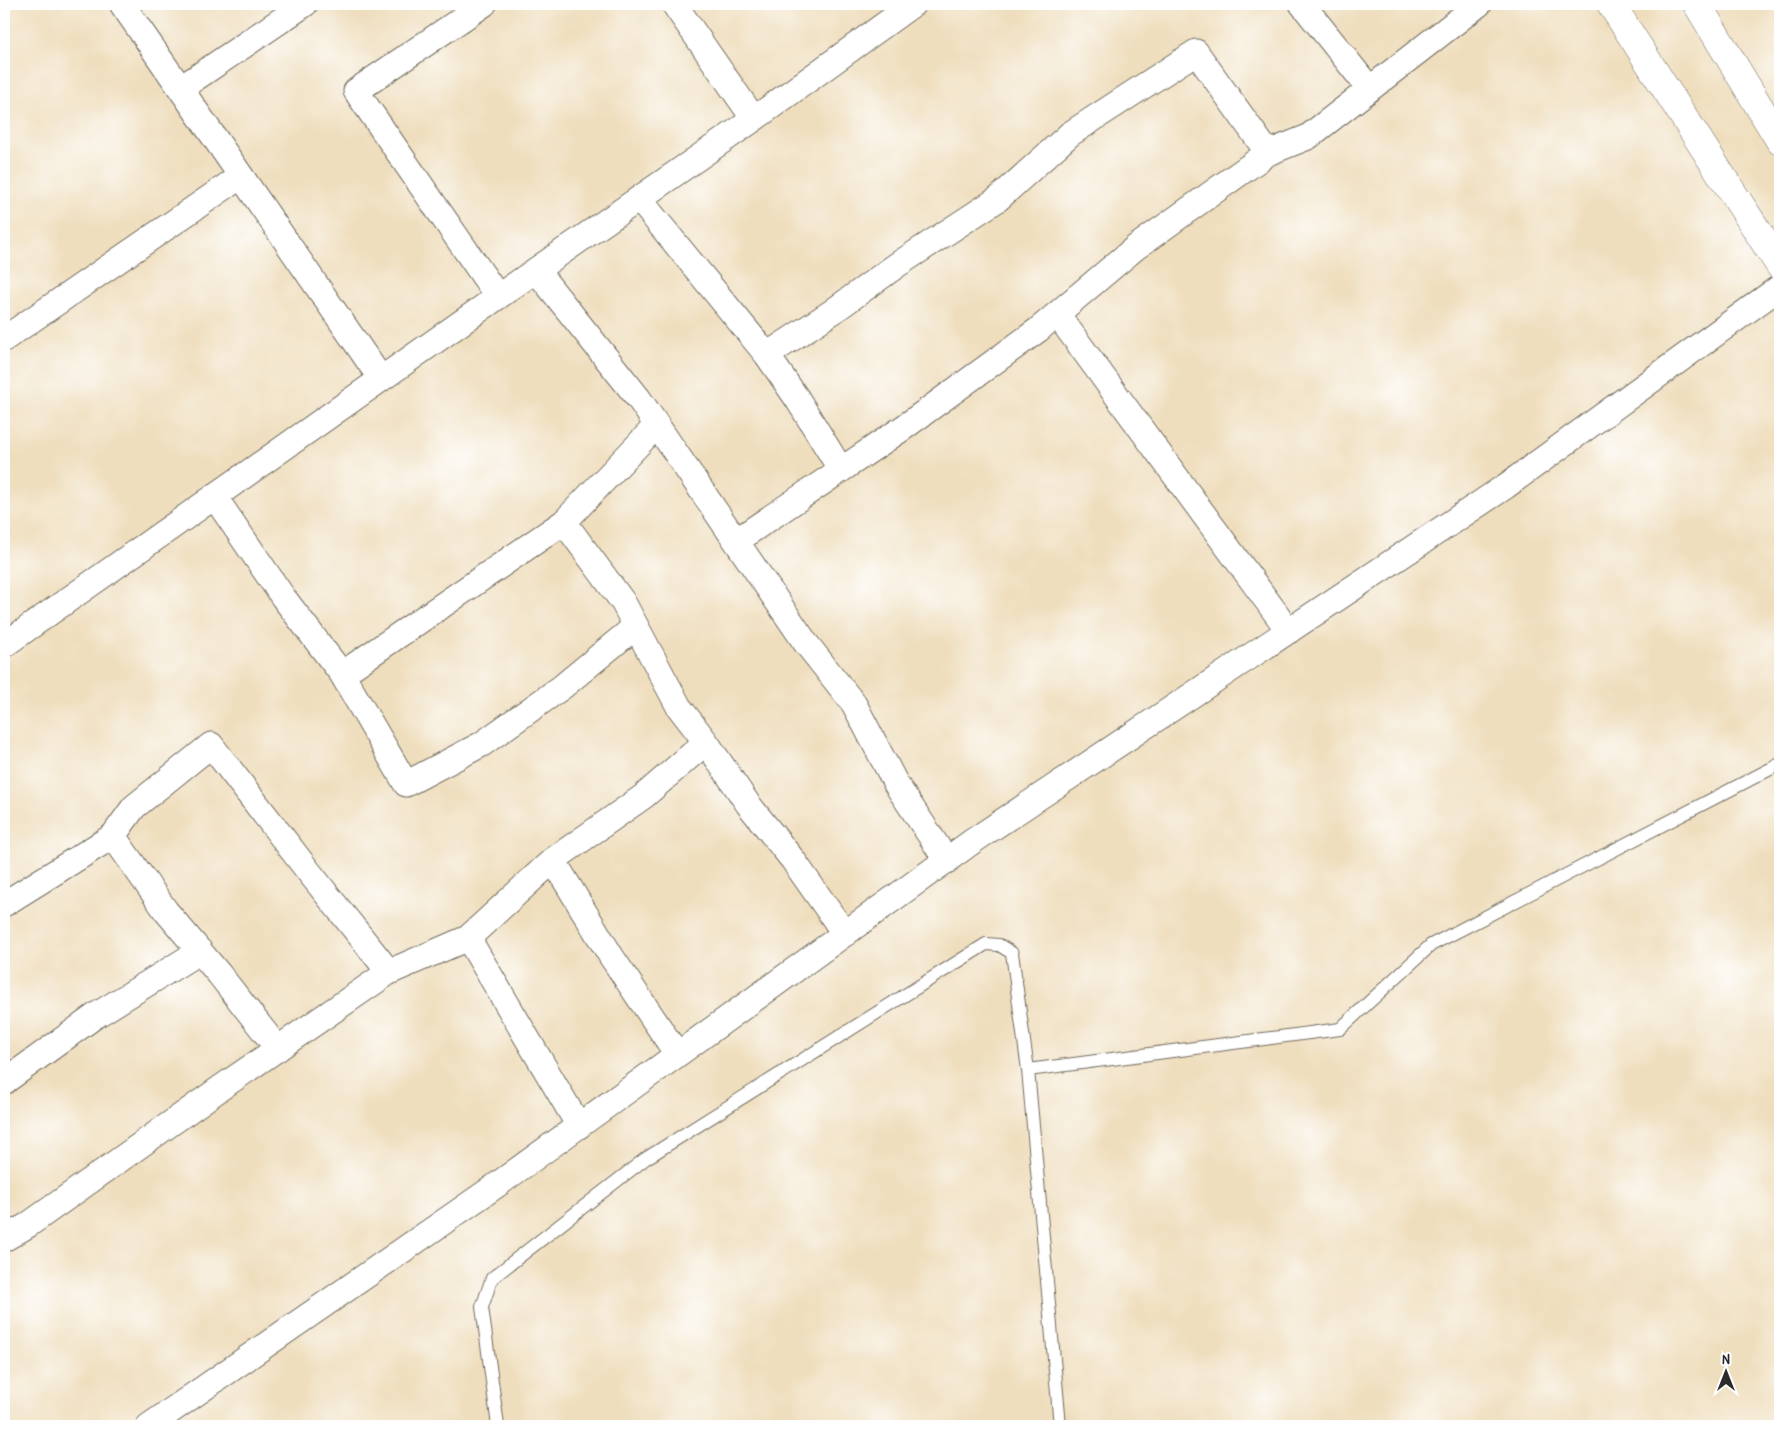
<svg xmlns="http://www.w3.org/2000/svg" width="1784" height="1430" viewBox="0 0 1784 1430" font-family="'Patrick Hand',sans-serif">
<rect width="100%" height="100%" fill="#fff"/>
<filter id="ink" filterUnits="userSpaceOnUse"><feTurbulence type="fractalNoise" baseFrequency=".02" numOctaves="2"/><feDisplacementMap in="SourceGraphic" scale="10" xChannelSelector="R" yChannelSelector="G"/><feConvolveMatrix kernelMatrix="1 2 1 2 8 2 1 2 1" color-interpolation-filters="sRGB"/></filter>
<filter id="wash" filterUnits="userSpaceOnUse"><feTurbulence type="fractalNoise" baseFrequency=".0096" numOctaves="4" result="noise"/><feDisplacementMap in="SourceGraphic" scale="20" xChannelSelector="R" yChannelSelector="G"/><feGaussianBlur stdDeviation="1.12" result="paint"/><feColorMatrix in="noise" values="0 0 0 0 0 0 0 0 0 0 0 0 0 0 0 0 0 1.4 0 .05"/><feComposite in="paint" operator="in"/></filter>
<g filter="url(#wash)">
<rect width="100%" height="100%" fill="#efdebd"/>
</g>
<g filter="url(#ink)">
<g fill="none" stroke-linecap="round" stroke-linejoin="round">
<defs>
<path id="lane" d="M498,1426L482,1307L492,1278L645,1159L986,944L999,945L1012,953L1028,1070
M1060,1426L1028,1070L1340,1029L1431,945L1780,764"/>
<path id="street" d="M122,4L241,176
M484,4L356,91L498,297
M674,4L754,119
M1302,4L1369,88
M181,88L305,4
M639,199L767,355
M536,270L639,399L805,642L854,704L896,784L947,861
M1057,314L1289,631
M4,339L241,176L381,379
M657,425L564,522L623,602L679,707L706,742
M841,470L798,400L767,355L832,312L897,265L998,199L1070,134L1196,52L1268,153
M214,496L283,597L342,674L406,784L482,744L562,687L636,626
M736,541L903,428L1038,330L1135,248L1268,153L1308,137L1479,4
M4,645L526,277L754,119L913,4
M342,674L564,522
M553,860L611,956L677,1054
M4,904L113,836
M468,938L579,1126
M278,1049L219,974L166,911L113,836L134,807L211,745L309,872L389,972
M4,1082L95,1016L200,951
M4,1239L28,1225L222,1087L389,972L468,938L553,860L644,796L706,742L748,804L793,860L845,934
M149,1426L494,1187L973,841L1506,486L1780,287"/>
<path id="secondary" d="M1611,4L1780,266
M1697,4L1780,141"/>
</defs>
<use href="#lane" stroke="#706a5e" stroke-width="14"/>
<use href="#street" stroke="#706a5e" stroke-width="27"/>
<use href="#secondary" stroke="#706a5e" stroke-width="29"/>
<use href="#lane" stroke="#fff" stroke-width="12"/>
<use href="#street" stroke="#fff" stroke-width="25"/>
<use href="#secondary" stroke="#fff" stroke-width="28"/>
</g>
</g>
<rect width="1784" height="1430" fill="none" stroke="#fff" stroke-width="20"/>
<g transform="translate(1726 1372)" stroke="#ffffff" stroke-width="4" paint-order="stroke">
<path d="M0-4L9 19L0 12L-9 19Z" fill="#2b2b2b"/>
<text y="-8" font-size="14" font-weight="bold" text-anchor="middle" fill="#2b2b2b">N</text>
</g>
</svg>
